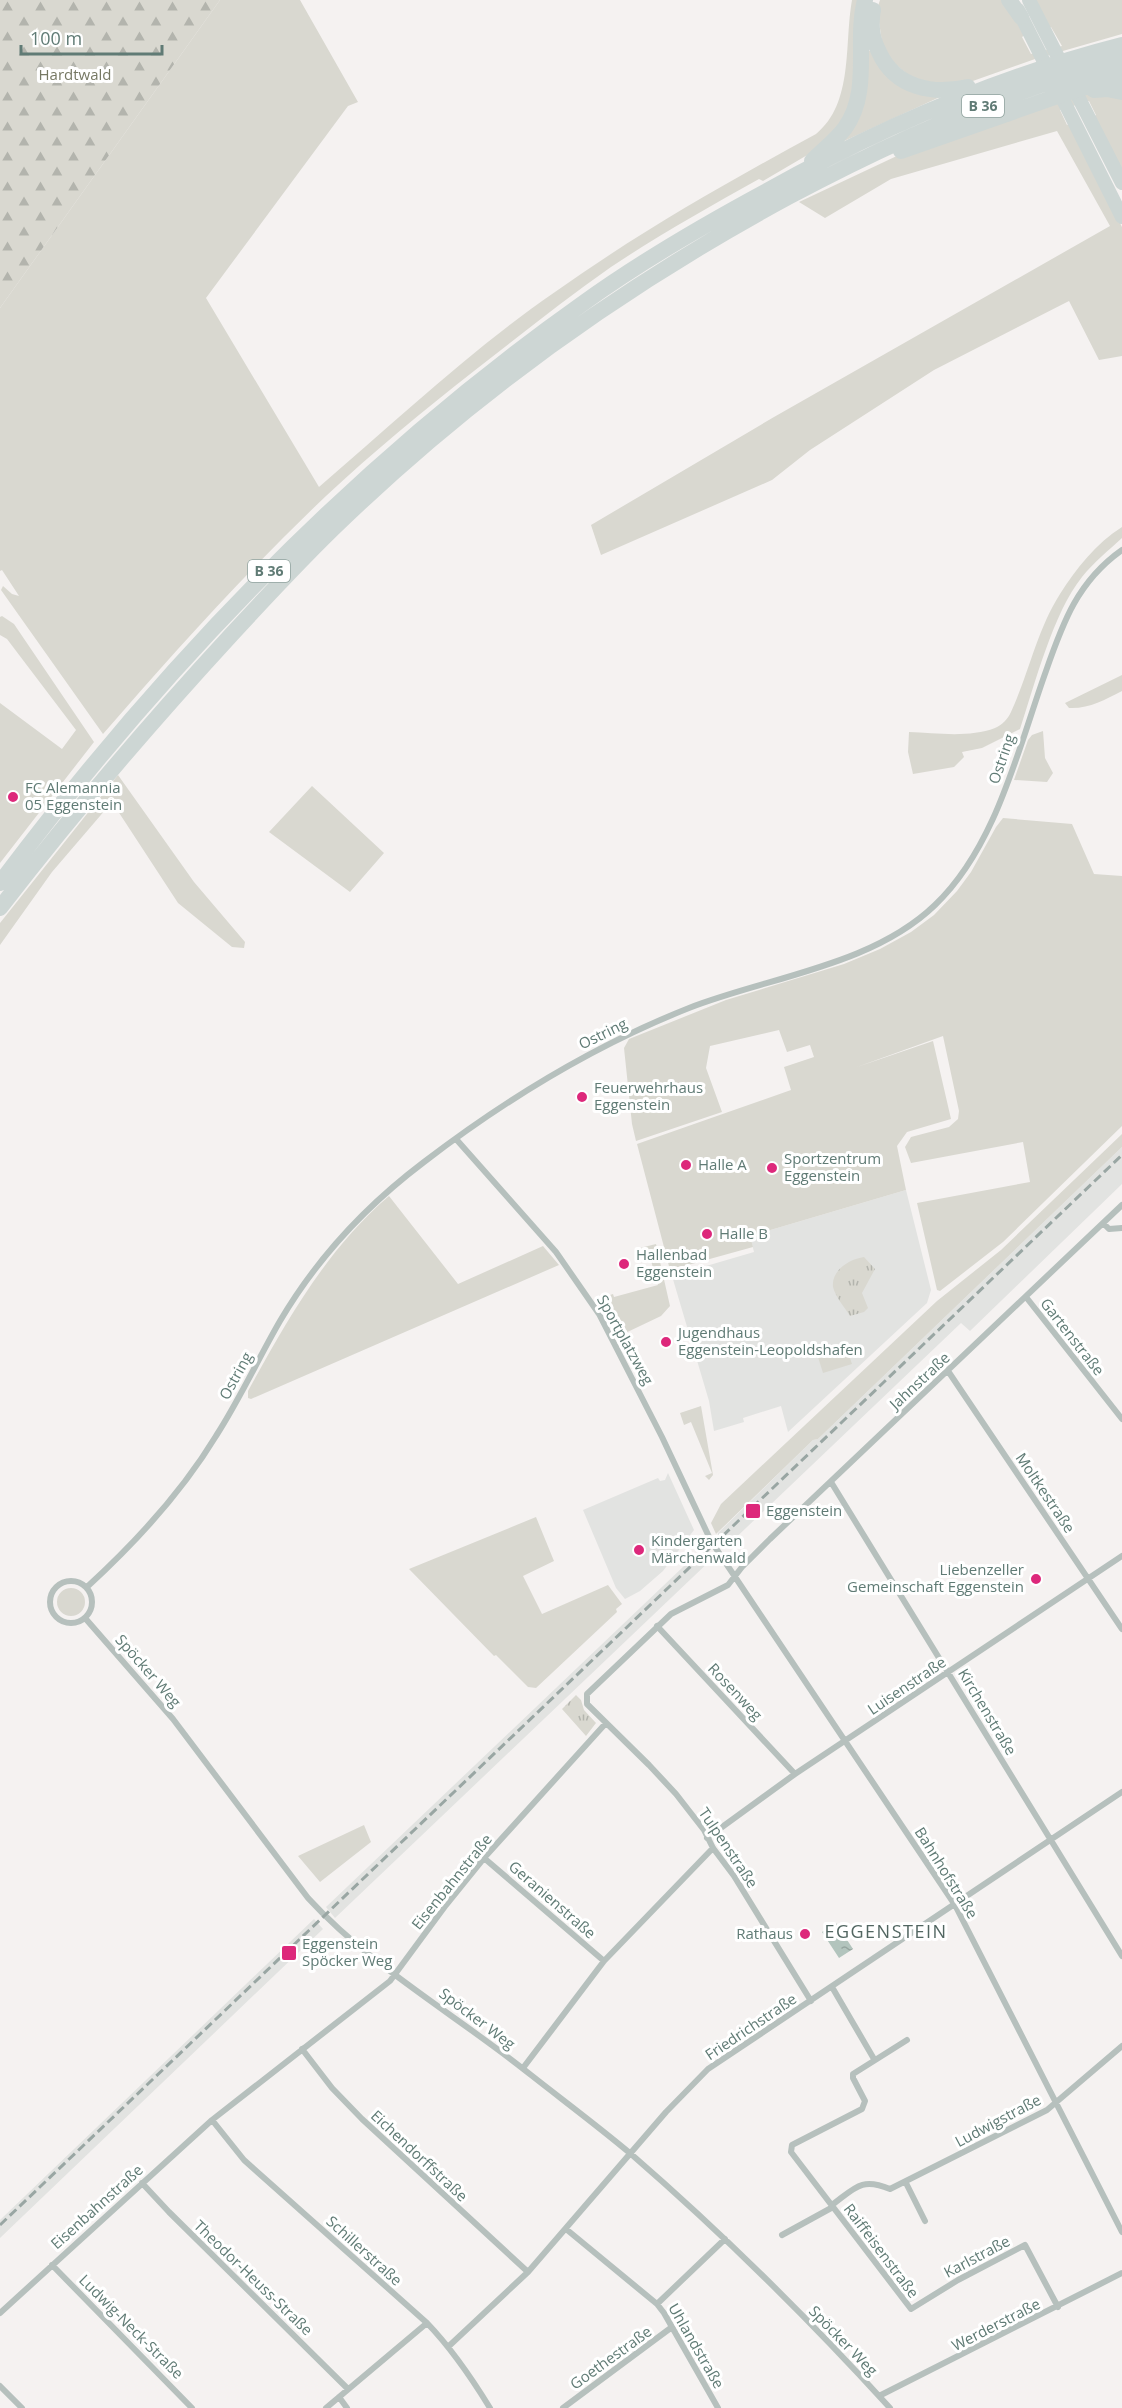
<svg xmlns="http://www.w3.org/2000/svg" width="1122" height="2408" viewBox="0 0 1122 2408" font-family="'Open Sans',sans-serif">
<defs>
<pattern id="forest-firs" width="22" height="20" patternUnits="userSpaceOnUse" patternTransform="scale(1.5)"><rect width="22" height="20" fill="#d9d8d0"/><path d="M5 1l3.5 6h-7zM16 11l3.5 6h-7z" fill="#b3b4ad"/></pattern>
<pattern id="park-tufts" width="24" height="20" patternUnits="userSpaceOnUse" patternTransform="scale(1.5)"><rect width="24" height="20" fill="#d9d8d0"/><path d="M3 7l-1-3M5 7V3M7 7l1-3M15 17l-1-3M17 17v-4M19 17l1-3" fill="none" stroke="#b3b4ad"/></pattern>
<pattern id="water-ripples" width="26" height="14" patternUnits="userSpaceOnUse" patternTransform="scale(1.5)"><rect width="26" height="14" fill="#b2c4bd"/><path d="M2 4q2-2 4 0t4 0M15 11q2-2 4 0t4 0" fill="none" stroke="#94a49e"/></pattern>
</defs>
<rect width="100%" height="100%" fill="#f5f2f1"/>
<path fill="#e2e3e1" d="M1122,1147V1184L970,1331L961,1323L725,1548L718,1538V1533L813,1440L818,1439Z
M906,1190L931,1290L927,1303L788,1432L781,1406L743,1418L744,1422L714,1431L709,1401L672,1276L754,1252L750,1236Z
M668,1473L694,1530L663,1571L640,1591L625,1599L616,1588L583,1510L658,1478L660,1481L665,1480Z
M705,1546L714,1557L335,1918L326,1907Z
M314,1919L323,1929L0,2238V2220Z"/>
<path fill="#d9d8d0" d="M220,0H300L358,102L348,106L206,298L319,487C396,421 471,350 555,292C638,233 726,183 816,134C854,103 844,44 852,0H861L851,109L821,147L763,181L759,179C709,207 659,235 611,267C564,300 519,336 474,371C423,411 373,452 326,496C247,571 174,652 103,734L1,590L3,586L12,594L19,596L2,570L0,571V308Z
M880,0H1004L1025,35L1022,37L1031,54L1062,46L1051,27H1048L1035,0H1122V34L1035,59L970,82L918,83L884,55L877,9Z
M865,48L942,96L842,142Z
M1086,94L1122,97V176L1093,117L1096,115L1089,101L1060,110L1067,125L1069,124L1122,227V356L1099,360L1069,301L934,370L810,450L772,480L601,555L591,525L774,417L1110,226L1057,131L891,179L825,218L799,202L901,154Z
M1122,527V538C1108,551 1094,562 1082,577C1053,613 1035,684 1020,729L982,748L962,752L964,757L954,767L913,774L908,752L909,732C936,733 969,738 995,728C1002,725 1008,719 1011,712C1029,673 1037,630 1060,594C1076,569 1096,543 1122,527Z
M2,616L14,624L94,742L0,863V703L62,749L76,730L7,639L0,635V617Z
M1122,675V691C1104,700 1089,709 1069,708L1065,703Z
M1043,731L1045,758L1053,773L1047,782L1014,780L1028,740L1032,735Z
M118,775L194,882L245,942L244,948L232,947L178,903L112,802L52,872L0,945V923Z
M312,786L384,853L350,892L269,832Z
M1003,818L1072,824L1094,874L1122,876V1126L1003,1242L940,1291L937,1290L917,1203L1030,1182L1023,1142L911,1163L905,1147L911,1137L949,1127L958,1119L959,1111L943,1036L857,1067L933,1041L951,1119L907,1132L897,1146L906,1190L750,1236L753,1247L670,1270L637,1144L791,1090L784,1067L814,1057L810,1045L787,1052L779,1030L710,1046L706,1068L722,1112L636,1141L632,1124L624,1048L629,1039L726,1000L844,964L880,949L911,932L934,915L957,891L971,872L996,827Z
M1122,1134V1147L818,1439L813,1440L716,1534L711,1523L721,1504L937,1301L1001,1250Z
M389,1196L458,1284L543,1246L559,1265L251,1399L248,1398V1391C287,1320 327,1249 389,1196Z
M656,1244L670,1306L661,1316L619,1336L598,1299L613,1294L614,1297L658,1285L649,1254L642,1256L640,1248Z
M847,1349L852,1364L823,1373L818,1357Z
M701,1406L713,1475L709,1480L705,1476L712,1473L691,1422L684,1425L680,1413Z
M536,1517L554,1561L523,1576L542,1614L608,1585L622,1604L616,1609L617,1612L536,1688L528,1687L496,1655L494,1656L409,1569Z
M57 1602a14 14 0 1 1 28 0a14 14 0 1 1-28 0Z
M364,1825L371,1842L320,1882L298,1856Z"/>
<path fill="url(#forest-firs)" d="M0,0H220L0,308Z"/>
<path fill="url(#park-tufts)" d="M864,1257L875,1269L862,1293L868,1308L864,1312L850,1316C845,1308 835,1296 833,1287C831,1270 850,1259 864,1257Z
M576,1695L581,1700L584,1710L596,1723L586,1736L562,1709Z"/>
<path fill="url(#water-ripples)" d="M836,1923L853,1949L839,1958L822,1932L828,1928L830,1931L832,1929L831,1926Z"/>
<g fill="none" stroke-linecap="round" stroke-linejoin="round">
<path stroke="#b6c0bd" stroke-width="6" d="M456,1139L556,1252L599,1314L662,1437L711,1541L955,1905L1122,2232
M1103,1223L1109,1229L1122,1228
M1026,1297L1122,1419
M948,1371L1122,1629
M831,1482L1122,1956
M50 1602a21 21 0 1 1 42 0a21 21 0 1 1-42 0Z
M87,1587C135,1543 182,1492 216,1436C240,1399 258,1359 280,1321C316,1260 367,1205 424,1162C505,1100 593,1046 689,1008C768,977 872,966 935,905C996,847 1018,749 1046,671C1063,622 1078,581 1122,550
M85,1618L173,1719L308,1898C372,1968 458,2016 531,2075C564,2101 599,2127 631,2154C722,2233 809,2319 890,2408
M657,1626L795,1774
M707,1838L795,1774L1122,1556
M484,1858L604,1961
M832,1987L874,2059
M811,2001L734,1876L713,1848L704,1830L676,1794L649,1765L587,1704V1694L671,1614L728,1585L742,1567L770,1539L1122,1205
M907,2040L853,2074V2078L865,2101L862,2109L792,2145L791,2152L911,2309L958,2280L1025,2245L1058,2307
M302,2049L332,2088L362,2119L528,2272
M523,2068L604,1961L713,1848
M212,2120L244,2160L427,2323C452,2349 471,2377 490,2408
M142,2183L169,2212L348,2389
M906,2183L925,2221
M832,2205C855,2188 861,2177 890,2189L1047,2110L1122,2046
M566,2229L657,2304L664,2313L718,2408
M782,2235L833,2207
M52,2265L192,2408
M657,2304L725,2239
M0,2313L212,2120L390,1981L446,1905L484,1858L606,1723
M449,2346L528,2272L666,2112L708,2069L1122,1792
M0,2386L22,2408
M879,2396L1122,2273
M339,2397L347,2408
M326,2408L427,2323
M563,2408L672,2327"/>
<path stroke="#cdd6d4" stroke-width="14" d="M1029,0L1122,183
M1018,10L1122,217"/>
<path stroke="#cdd6d4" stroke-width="16" d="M1009,0L1021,17
M873,10C870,25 872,39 879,52C895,88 933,95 968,87
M1094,90L1107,89L1122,92
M901,151L1069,92L1122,76
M812,161C823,150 836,140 845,128C872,90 854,42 865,0
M0,883C164,665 359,462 582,304C640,262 702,226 765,192C877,129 997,77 1122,45
M0,908C73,813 151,722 232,634C268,595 304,556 342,520C475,392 627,284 790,196C895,140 1006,90 1122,61"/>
<path stroke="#99a6a3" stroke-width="3" stroke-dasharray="9 4.5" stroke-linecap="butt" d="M0,2225L1122,1155"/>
</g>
<g fill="#dd287b" stroke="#fff" stroke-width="2">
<circle cx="13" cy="797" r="6"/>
<circle cx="582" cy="1097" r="6"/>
<circle cx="686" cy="1165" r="6"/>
<circle cx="772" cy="1168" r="6"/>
<circle cx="707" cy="1234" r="6"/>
<circle cx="624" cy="1264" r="6"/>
<circle cx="666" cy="1342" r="6"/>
<rect x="745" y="1503" width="16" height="16" rx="3"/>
<circle cx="639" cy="1550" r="6"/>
<circle cx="1036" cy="1579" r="6"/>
<circle cx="805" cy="1934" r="6"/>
<rect x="281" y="1945" width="16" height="16" rx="3"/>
</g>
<g text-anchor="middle" stroke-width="6" stroke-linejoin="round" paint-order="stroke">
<g fill="#fff" stroke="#90a39e" stroke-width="1.5">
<rect x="962" y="95" width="42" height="22" rx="4.5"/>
<rect x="248" y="560" width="42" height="22" rx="4.5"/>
</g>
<g font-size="14" font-weight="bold" fill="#607b75">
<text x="983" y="111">B 36</text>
<text x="269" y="576">B 36</text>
</g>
<g font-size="15" fill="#767863" stroke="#fff">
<text x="75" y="80">Hardtwald</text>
</g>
<g font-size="15" fill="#607b75" stroke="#fff">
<text transform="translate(1002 759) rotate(-71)" y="5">Ostring</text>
<text transform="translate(603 1034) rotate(-26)" y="5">Ostring</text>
<text transform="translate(1072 1337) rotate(52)" y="5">Gartenstraße</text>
<text transform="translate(625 1340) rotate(61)" y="5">Sportplatzweg</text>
<text transform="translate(236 1376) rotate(-61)" y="5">Ostring</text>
<text transform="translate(920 1381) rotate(-43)" y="5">Jahnstraße</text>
<text transform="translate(1045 1493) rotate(56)" y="5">Moltkestraße</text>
<text transform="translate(148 1671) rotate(49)" y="5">Spöcker Weg</text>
<text transform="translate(907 1686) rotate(-34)" y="5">Luisenstraße</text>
<text transform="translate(735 1692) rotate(47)" y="5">Rosenweg</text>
<text transform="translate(987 1712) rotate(59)" y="5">Kirchenstraße</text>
<text transform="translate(728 1848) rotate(56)" y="5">Tulpenstraße</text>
<text transform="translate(946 1873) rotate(58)" y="5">Bahnhofstraße</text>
<text transform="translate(452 1882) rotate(-51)" y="5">Eisenbahnstraße</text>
<text transform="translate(552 1900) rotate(41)" y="5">Geranienstraße</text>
<text transform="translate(477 2019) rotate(37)" y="5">Spöcker Weg</text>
<text transform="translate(751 2027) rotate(-34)" y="5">Friedrichstraße</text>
<text transform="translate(998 2121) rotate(-28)" y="5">Ludwigstraße</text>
<text transform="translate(419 2156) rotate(43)" y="5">Eichendorffstraße</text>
<text transform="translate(97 2207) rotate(-42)" y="5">Eisenbahnstraße</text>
<text transform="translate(364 2251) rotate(42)" y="5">Schillerstraße</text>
<text transform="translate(881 2251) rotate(53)" y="5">Raiffeisenstraße</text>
<text transform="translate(977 2257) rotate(-28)" y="5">Karlstraße</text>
<text transform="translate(253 2278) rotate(44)" y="5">Theodor-Heuss-Straße</text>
<text transform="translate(996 2325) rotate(-27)" y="5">Werderstraße</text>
<text transform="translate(131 2327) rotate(45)" y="5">Ludwig-Neck-Straße</text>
<text transform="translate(843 2341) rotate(46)" y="5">Spöcker Weg</text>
<text transform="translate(696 2346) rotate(60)" y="5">Uhlandstraße</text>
<text transform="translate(611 2358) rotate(-36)" y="5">Goethestraße</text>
</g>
<g font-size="15" fill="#607b75" stroke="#fff" text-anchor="start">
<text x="25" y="793">FC Alemannia<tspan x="25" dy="17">05 Eggenstein</tspan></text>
<text x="594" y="1093">Feuerwehrhaus<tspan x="594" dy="17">Eggenstein</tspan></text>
<text x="784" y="1164">Sportzentrum<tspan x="784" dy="17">Eggenstein</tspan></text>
<text x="698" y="1170">Halle A</text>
<text x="719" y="1239">Halle B</text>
<text x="636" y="1260">Hallenbad<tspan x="636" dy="17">Eggenstein</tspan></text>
<text x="678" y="1338">Jugendhaus<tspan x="678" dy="17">Eggenstein-Leopoldshafen</tspan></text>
<text x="766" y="1516">Eggenstein</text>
<text x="651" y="1546">Kindergarten<tspan x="651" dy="17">Märchenwald</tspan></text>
<text x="1024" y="1575" text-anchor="end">Liebenzeller<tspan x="1024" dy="17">Gemeinschaft Eggenstein</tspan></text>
<text x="793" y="1939" text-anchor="end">Rathaus</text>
<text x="302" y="1949">Eggenstein<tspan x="302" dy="17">Spöcker Weg</tspan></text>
</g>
<g font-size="18" letter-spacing="1.5" fill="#526661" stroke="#fff">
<text x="886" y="1938">EGGENSTEIN</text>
</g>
</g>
<path d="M21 45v9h141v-9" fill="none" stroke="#607b75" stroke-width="3"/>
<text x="30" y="45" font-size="18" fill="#607b75" stroke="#ffffff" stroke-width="4.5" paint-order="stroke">100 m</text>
</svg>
